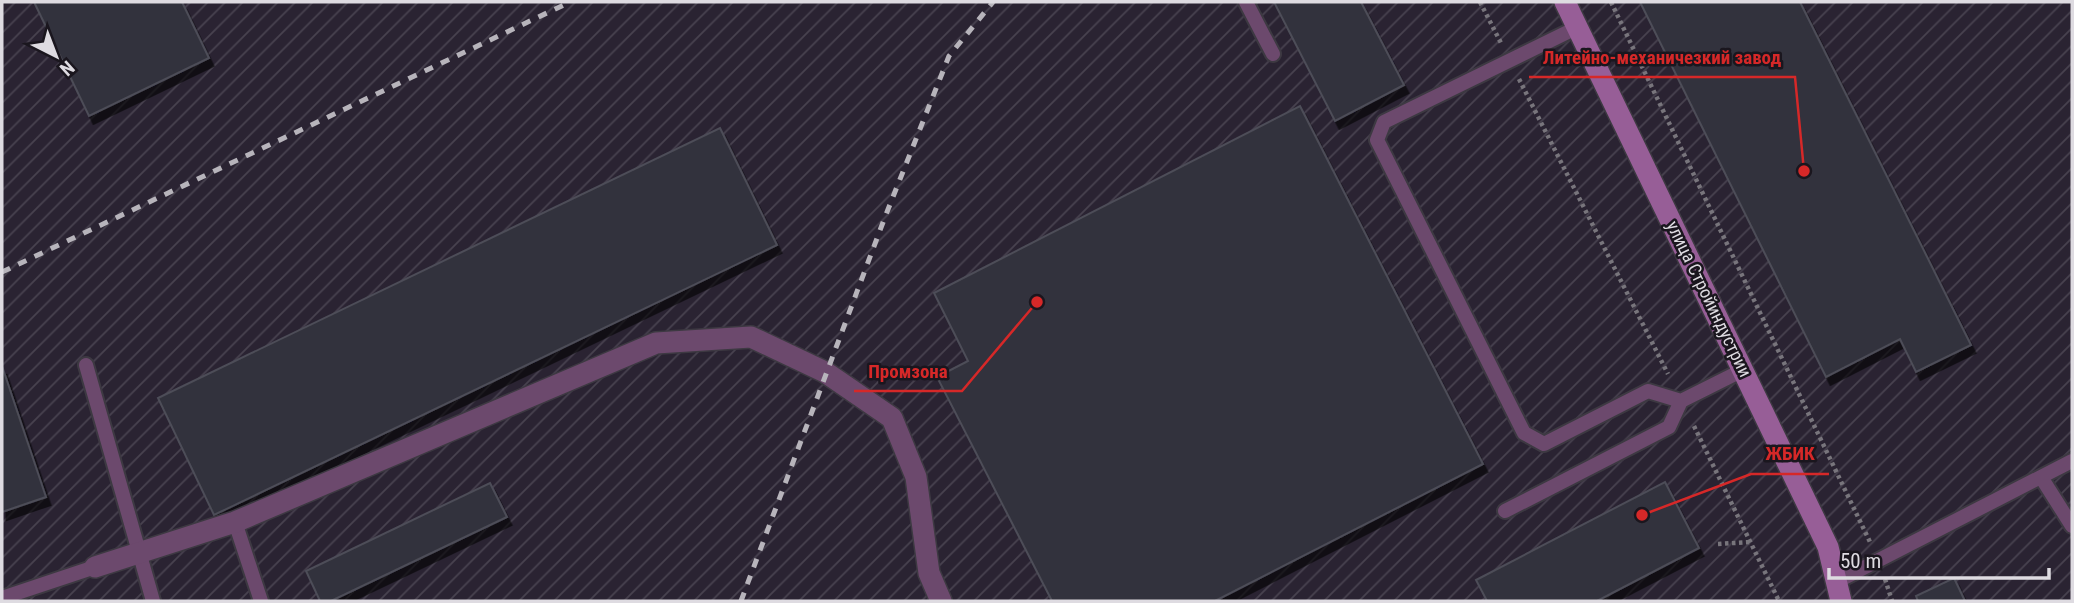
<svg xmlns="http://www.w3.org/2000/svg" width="2074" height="603" viewBox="0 0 2074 603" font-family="'Roboto Condensed',sans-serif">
<defs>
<pattern id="industrial-furrows" width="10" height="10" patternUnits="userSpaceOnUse" patternTransform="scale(1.75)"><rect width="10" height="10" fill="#2a2332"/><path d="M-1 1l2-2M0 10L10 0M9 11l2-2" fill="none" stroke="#48424f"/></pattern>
<filter id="shadow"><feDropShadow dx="4.5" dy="8" stdDeviation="0" flood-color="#0009"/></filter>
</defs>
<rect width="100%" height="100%" fill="#231f28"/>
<path fill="url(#industrial-furrows)" d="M2,2H2072V601H2Z"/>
<path fill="#33333d" stroke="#4d4d58" stroke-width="2" filter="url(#shadow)" d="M34,2H182L209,58L89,116Z
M1274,2H1361L1404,85L1335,121Z
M1640,2H1800L1971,345L1916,372L1900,339L1826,377Z
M1300,106L1483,464L1215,601H1052L937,377L968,361L934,293Z
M720,128L777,245L214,515L158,398Z
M2,366L46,497L2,512Z
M1665,482L1699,548L1597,601H1487L1476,580Z
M490,483L507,517L331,601H320L306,571Z
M1954,578L1965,601H1918L1916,596Z"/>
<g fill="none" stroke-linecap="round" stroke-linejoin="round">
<defs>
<path id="lane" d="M1246,2L1273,54
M1578,27L1384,122L1377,140L1524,433L1544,444L1648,391L1681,401
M86,365L153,601
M2041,477L2072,526
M1505,511L1669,427L1681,401L1743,370
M235,522L261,601
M1836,582L2072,461
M2,598L95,567"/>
<path id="street" d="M95,567L235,522L656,343L751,337L825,372L892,418L916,477L929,573L941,601"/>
<path id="secondary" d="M1565,2L1828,547L1841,601"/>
</defs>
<use href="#lane" stroke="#3d3942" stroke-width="18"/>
<use href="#street" stroke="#3d3942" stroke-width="24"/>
<use href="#secondary" stroke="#3d3942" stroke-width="24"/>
<path stroke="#78757c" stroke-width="4.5" stroke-dasharray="3.5 3.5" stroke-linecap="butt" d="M1480,2L1501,43
M1611,2L1870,542
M1519,79L1668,374
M1694,426L1779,601
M1718,544L1750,542
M1885,579L1892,601"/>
<use href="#lane" stroke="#6c496d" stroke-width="14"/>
<use href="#street" stroke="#6c496d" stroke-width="21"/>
<use href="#secondary" stroke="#975e97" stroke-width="21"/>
<path stroke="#b7b4bb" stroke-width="5" stroke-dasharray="9 9" stroke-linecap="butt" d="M2,272L570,2
M741,601L885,217L949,56L993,2"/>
</g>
<g text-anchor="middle" stroke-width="5" stroke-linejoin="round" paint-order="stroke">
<g font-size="18" fill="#dedbe1" stroke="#1a161e">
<text transform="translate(1709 299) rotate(64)" y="6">улица Стройиндустрии</text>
</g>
</g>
<path fill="none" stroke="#d62828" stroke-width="2.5" d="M1804 171L1795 77H1529M1037 302L962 391H854M1642 515L1751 474H1829"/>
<g fill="#d62828" stroke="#1a161e" stroke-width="2.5">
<circle cx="1804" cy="171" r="7"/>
<circle cx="1037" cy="302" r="7"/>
<circle cx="1642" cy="515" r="7"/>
</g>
<g font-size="19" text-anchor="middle" font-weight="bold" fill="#d62828" stroke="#1a161e" stroke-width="5" stroke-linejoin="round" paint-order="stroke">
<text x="1662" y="64">Литейно-механичезкий завод</text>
<text x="908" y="378">Промзона</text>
<text x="1790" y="460">ЖБИК</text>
</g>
<rect width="2074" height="603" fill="none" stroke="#dedbe1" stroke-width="7"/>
<g transform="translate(56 56) rotate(138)" stroke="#1a161e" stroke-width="5" paint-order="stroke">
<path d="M0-5L12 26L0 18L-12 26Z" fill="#dedbe1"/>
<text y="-10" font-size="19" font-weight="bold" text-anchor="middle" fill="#dedbe1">N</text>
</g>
<path d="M1829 568v10h220v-10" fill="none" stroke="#dedbe1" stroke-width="3.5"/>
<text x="1840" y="568" font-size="21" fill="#dedbe1" stroke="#1a161e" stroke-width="5" paint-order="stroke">50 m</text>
</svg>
